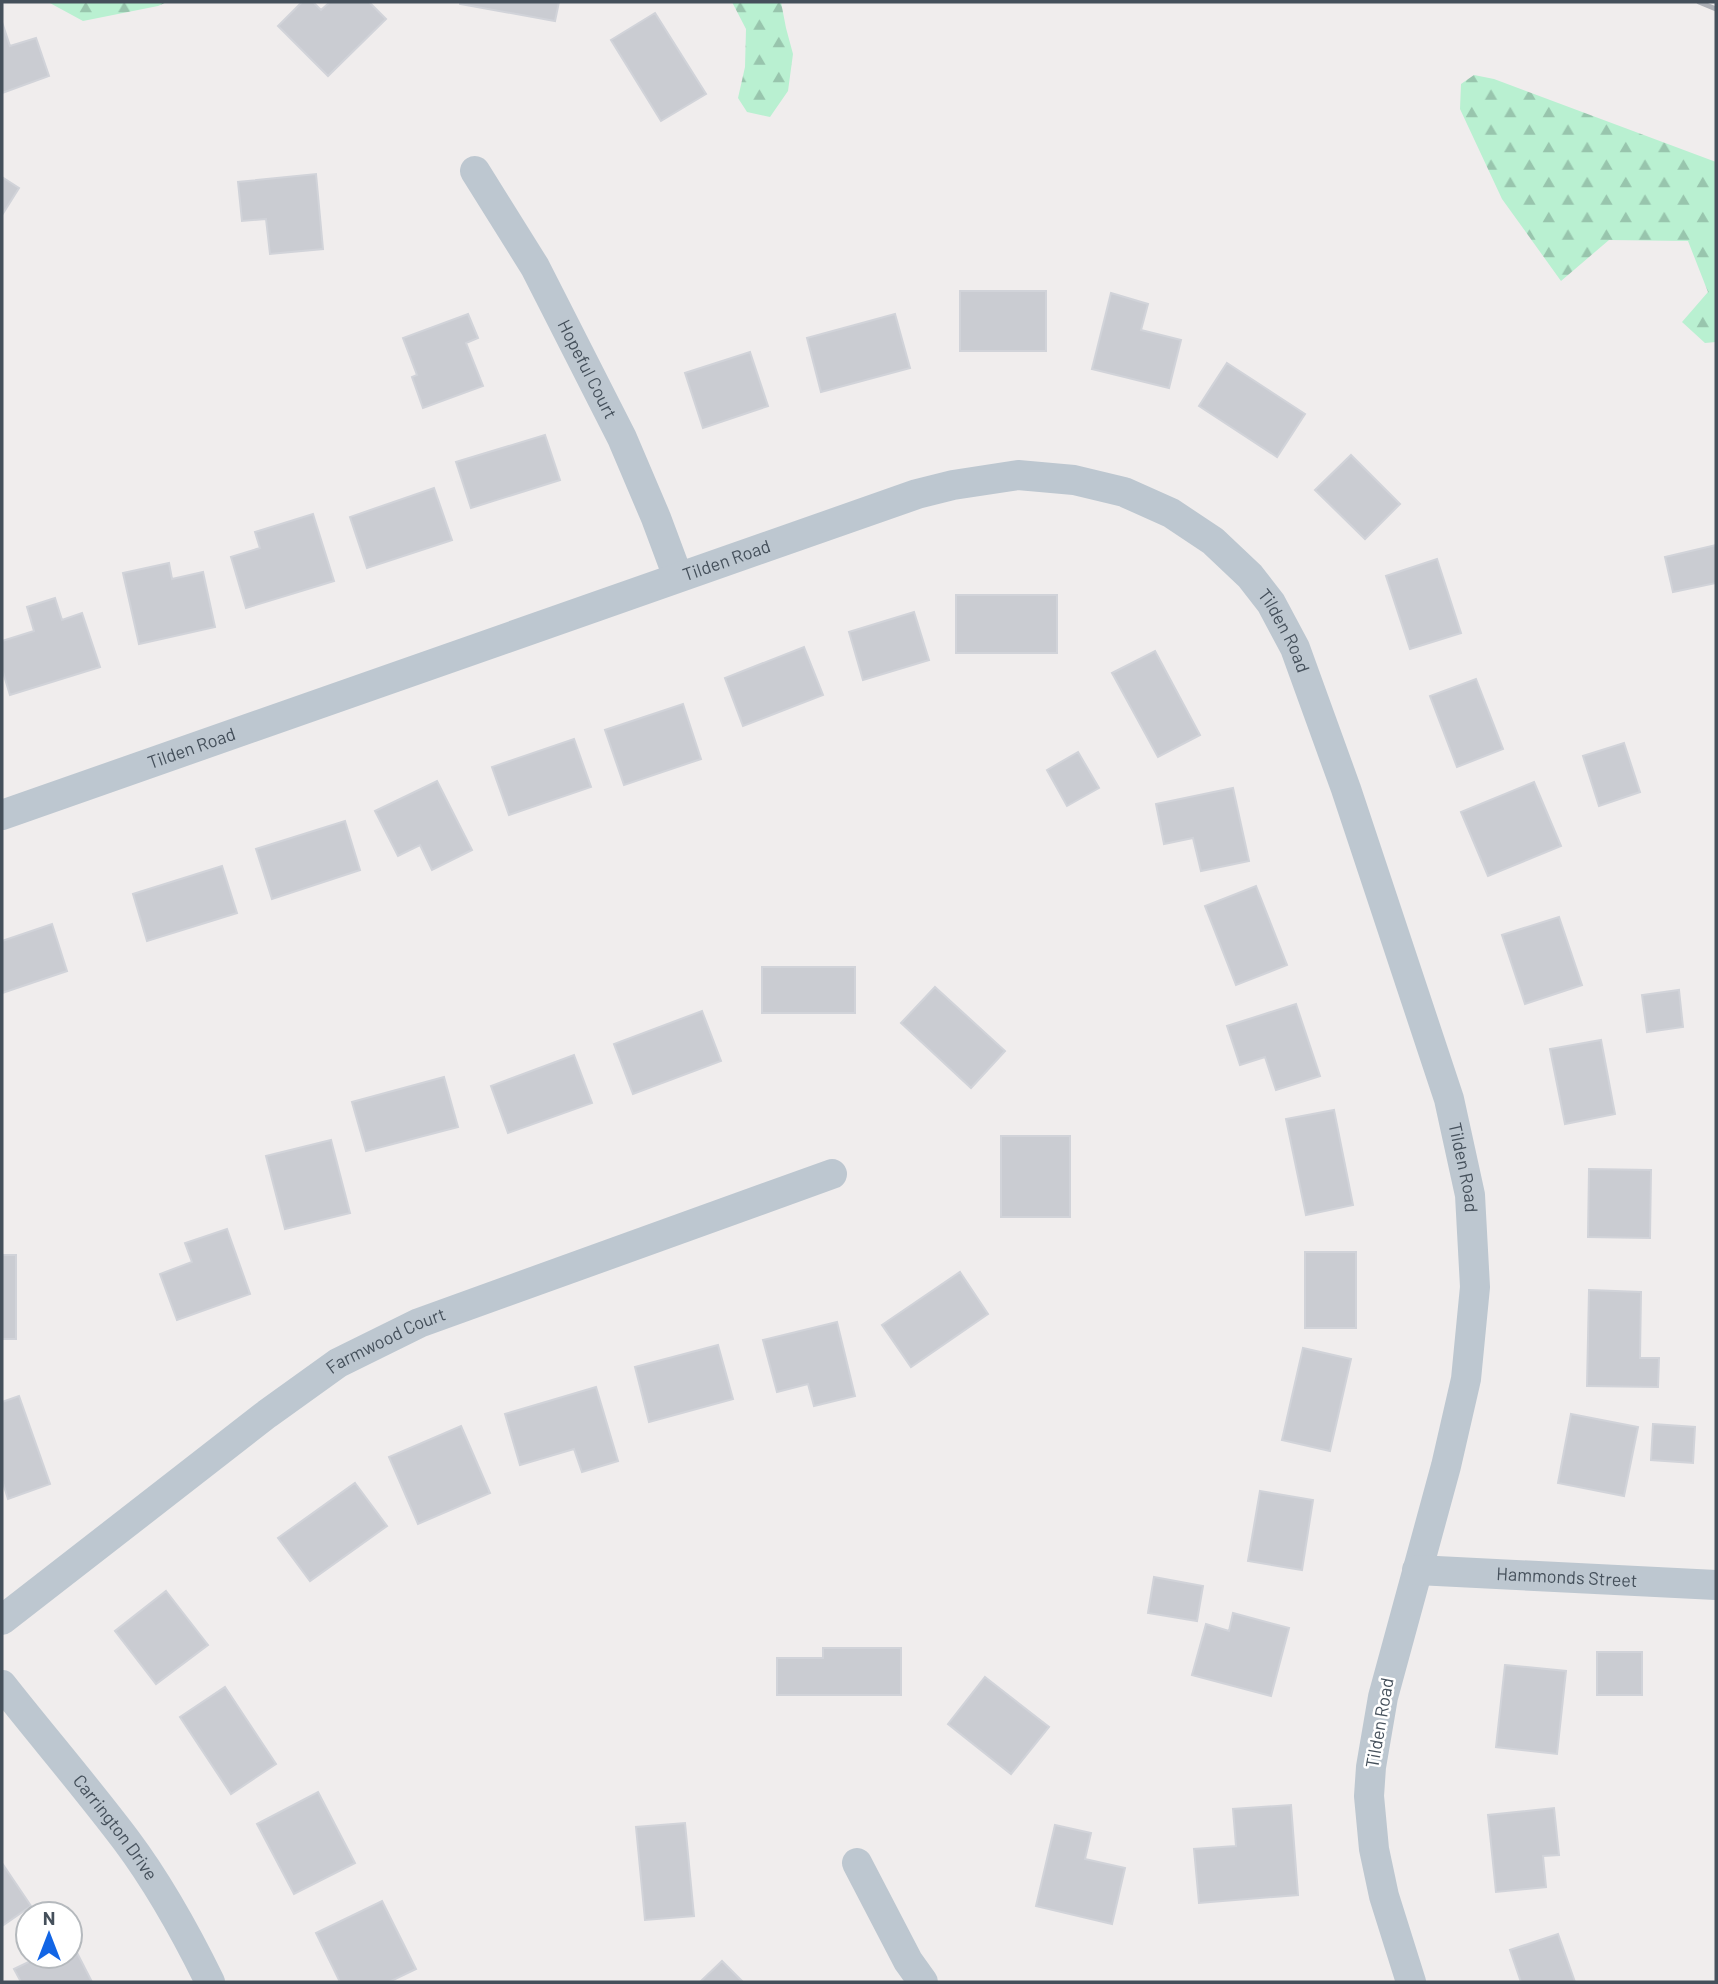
<svg xmlns="http://www.w3.org/2000/svg" width="1718" height="1984" viewBox="0 0 1718 1984" font-family="Barlow,sans-serif">
<defs>
<pattern id="forest-firs" width="22" height="20" patternUnits="userSpaceOnUse" patternTransform="scale(1.75)"><rect width="22" height="20" fill="#b9f0d1"/><path d="M5 1l3.5 6h-7zM16 11l3.5 6h-7z" fill="#98c5ad"/></pattern>
</defs>
<rect width="100%" height="100%" fill="#f0eded"/>
<path fill="url(#forest-firs)" d="M48,2H47H167L158,6L83,21Z
M732,2H781L786,28L793,54L788,91L770,117L747,112L738,98L745,67L746,29Z
M1474,75L1494,79L1716,162V342L1705,343L1682,322L1708,292L1688,241L1609,240L1561,281L1502,199L1460,109L1461,84Z"/>
<path fill="#caccd2" stroke="#d1d3d9" stroke-width="2" d="M302,2H313L321,10L330,2H369L386,19L328,76L278,26Z
M460,2H559L555,21L460,4Z
M655,13L706,94L661,121L611,40Z
M2,22L10,46L36,38L49,76L2,93Z
M316,174L323,249L270,254L266,219L242,221L238,182Z
M2,177L19,188L2,215Z
M960,291H1046V351H960Z
M1111,293L1148,304L1141,330L1181,340L1169,388L1092,369Z
M468,314L478,338L466,343L483,386L423,408L412,377L417,375L403,338Z
M895,314L910,368L821,392L807,338Z
M750,352L768,406L703,428L685,373Z
M1227,363L1305,414L1277,457L1199,406Z
M545,435L560,480L471,508L456,462Z
M1351,455L1400,504L1365,539L1315,490Z
M434,488L452,540L367,568L350,517Z
M313,514L334,581L246,608L231,557L260,548L255,532Z
M1716,545V583L1673,592L1665,557Z
M1437,559L1461,633L1410,649L1386,576Z
M169,563L172,579L203,572L215,627L139,644L123,573Z
M956,595H1057V653H956Z
M55,598L62,620L82,613L100,667L10,695L2,669V641L34,631L27,607Z
M914,612L929,660L863,680L849,632Z
M804,647L823,695L743,726L725,678Z
M1155,651L1200,735L1158,757L1112,673Z
M1476,679L1503,749L1457,767L1430,696Z
M683,704L701,759L624,785L605,730Z
M574,739L591,787L509,815L492,767Z
M1624,743L1640,792L1599,806L1583,756Z
M1078,752L1099,788L1067,806L1047,770Z
M437,781L472,850L432,870L420,845L398,856L375,811Z
M1534,782L1561,846L1488,876L1461,812Z
M1233,788L1249,861L1201,871L1193,838L1164,844L1156,804Z
M345,821L360,870L272,899L256,849Z
M222,866L237,913L147,941L133,894Z
M1256,886L1287,965L1236,985L1205,906Z
M1559,917L1582,985L1525,1004L1502,935Z
M52,924L67,971L2,993V941Z
M762,967H855V1013H762Z
M935,987L1005,1051L971,1088L901,1023Z
M1679,990L1683,1027L1647,1032L1642,995Z
M1296,1004L1320,1076L1276,1090L1265,1057L1240,1065L1227,1026Z
M702,1011L721,1061L633,1094L614,1044Z
M1601,1040L1615,1114L1565,1124L1550,1049Z
M574,1055L592,1103L508,1133L491,1086Z
M444,1077L458,1127L366,1151L352,1102Z
M1334,1110L1353,1205L1306,1215L1286,1119Z
M1001,1136H1070V1217H1001Z
M331,1140L350,1213L285,1229L266,1156Z
M1589,1169L1651,1170L1650,1238L1588,1237Z
M227,1229L250,1294L177,1320L160,1274L192,1262L185,1243Z
M1305,1252H1356V1328H1305Z
M2,1255H16V1339H2Z
M960,1272L988,1314L911,1367L882,1325Z
M1589,1290L1641,1292L1640,1358H1659L1658,1387L1587,1386Z
M837,1322L855,1396L814,1406L808,1384L777,1392L763,1340Z
M718,1345L733,1399L649,1422L635,1367Z
M1303,1348L1351,1359L1330,1451L1282,1440Z
M596,1387L618,1461L582,1472L574,1449L520,1465L505,1414Z
M19,1396L50,1484L8,1499L2,1480V1402Z
M1571,1414L1638,1427L1624,1496L1558,1483Z
M1653,1424L1695,1427L1693,1463L1651,1460Z
M461,1426L490,1493L418,1524L389,1457Z
M355,1483L387,1526L310,1581L278,1538Z
M1260,1491L1313,1500L1302,1570L1248,1561Z
M1154,1577L1203,1586L1197,1621L1148,1613Z
M166,1591L208,1645L156,1684L115,1631Z
M1233,1613L1289,1628L1271,1696L1192,1675L1206,1624L1229,1631Z
M823,1648H901V1695H777V1658H823Z
M1597,1652H1642V1695H1597Z
M1505,1665L1566,1671L1557,1754L1496,1747Z
M985,1677L1049,1727L1011,1774L948,1724Z
M225,1687L276,1764L231,1794L180,1717Z
M318,1792L355,1863L294,1894L257,1824Z
M1291,1805L1298,1895L1199,1903L1194,1849L1236,1846L1233,1809Z
M1554,1808L1559,1855L1543,1856L1546,1887L1496,1892L1488,1815Z
M685,1823L694,1916L645,1920L636,1827Z
M1055,1825L1091,1833L1085,1859L1125,1868L1112,1924L1036,1906Z
M2,1863L31,1906L2,1926Z
M382,1901L416,1969L389,1982H340L316,1933Z
M1558,1934L1575,1982H1521L1510,1950Z
M70,1941H71L92,1982H21L14,1969L41,1956H70Z
M722,1961L743,1982H700Z"/>
<g fill="none" stroke-linecap="round" stroke-linejoin="round">
<g stroke="#bdc7d0" stroke-width="30">
<path id="s1" d="M475,171L535,267L622,438L656,518L678,577"/>
<path id="s2" d="M2,815L917,494L953,485L1018,475L1074,480L1124,492L1171,513L1213,541L1250,576L1271,603L1295,648L1346,789L1449,1099L1470,1195L1475,1287L1466,1379L1446,1466L1383,1697L1371,1767L1369,1796L1374,1849L1384,1896L1411,1982"/>
<path id="s3" d="M1417,1570L1716,1585"/>
<path id="s4" d="M2,1620L267,1414L338,1363L419,1323L832,1174"/>
<path id="s5" d="M2,1685C43,1737 86,1787 126,1840C159,1884 186,1933 210,1982"/>
<path d="M857,1863L908,1961L923,1982"/>
</g>
<path stroke="#afb2b8" stroke-width="5" d="M1699,2L1716,9"/>
</g>
<g text-anchor="middle" stroke-width="5" stroke-linejoin="round" paint-order="stroke">
<g font-size="18" fill="#45505b" stroke="#fff">
<text dy="6" stroke="none"><textPath href="#s1" startOffset="228">Hopeful Court</textPath></text>
<text dy="6" stroke="none"><textPath href="#s2" startOffset="768">Tilden Road</textPath></text>
<text dy="6" stroke="none"><textPath href="#s2" startOffset="1398">Tilden Road</textPath></text>
<text dy="6" stroke="none"><textPath href="#s2" startOffset="201">Tilden Road</textPath></text>
<text dy="6" stroke="none"><textPath href="#s2" startOffset="1965">Tilden Road</textPath></text>
<text dy="6" stroke="none"><textPath href="#s4" startOffset="476">Farmwood Court</textPath></text>
<text dy="6" stroke="none"><textPath href="#s3" startOffset="150">Hammonds Street</textPath></text>
<text transform="translate(1380 1723) rotate(-80)" y="6">Tilden Road</text>
<text dy="6" stroke="none"><textPath href="#s5" startOffset="182">Carrington Drive</textPath></text>
</g>
</g>
<rect width="1718" height="1984" fill="none" stroke="#45505b" stroke-width="7"/>
<g transform="translate(49 1935)"><circle r="33" fill="#ffffff" stroke="#b5b9bd" stroke-width="2"/>
<path d="M0-5L12 26L0 18L-12 26Z" fill="#1265e5"/>
<text y="-10" font-size="19" font-weight="bold" text-anchor="middle" fill="#45505b">N</text>
</g>
</svg>
